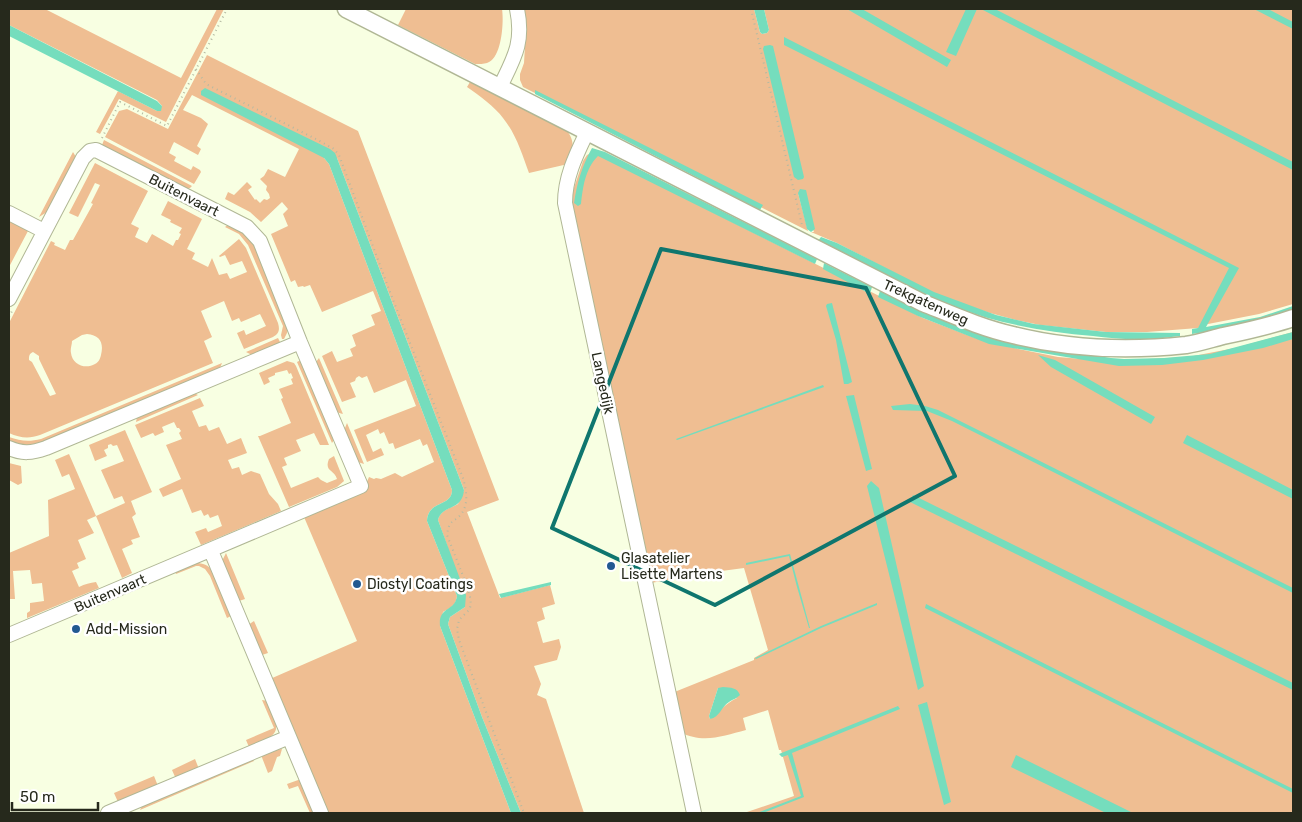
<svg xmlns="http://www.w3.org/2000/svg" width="1302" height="822" viewBox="0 0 1302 822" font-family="Rubik,sans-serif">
<rect width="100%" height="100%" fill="#f8ffe2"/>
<path fill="#efbe92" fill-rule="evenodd" d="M9,9H45L181,78L217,9H224L166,122L119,99L100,134L96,132L118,91L157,111L162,106L157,100L9,25Z
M406,9H502C504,21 502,59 487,63C484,64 479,64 475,64L398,25Z
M523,9H754L760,32L762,34L767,33L769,30L764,9H1293V304L1259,314L1203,325L1198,328L1147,332H1106L1040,325L1016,320L990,313L941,297L837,243L811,232H814L798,193L808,231L523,87L520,80V74L524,63L526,30Z
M207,55L358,131L499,500L467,512L500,598L550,585L555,604L542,608L545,619L537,622L543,643L559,639L561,647L557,660L534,666L541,684L537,695L546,699L584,813H521L482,717L448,624L450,617L465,607L447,545L438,520C440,510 451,508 458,504L464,490L337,158H324L329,164L452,490C452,507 428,500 427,521L457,596C456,606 450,608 443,612L440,626L511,813H327L270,679L357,641L304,517L368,489L366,484L369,477L374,479L376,478L381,479L395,473L402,477L434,462L427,444L423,446L420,439L395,449L393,443L389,444L384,432L380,434L378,429L366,435L373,452L381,448L384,455L367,462L354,430L416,406L406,380L374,393L367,376L362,378L359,376L356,378L355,381L350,383L356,397L342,402L322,356L332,351L337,362L353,356L350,349L356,346L352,335L375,325L371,315L381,311L373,291L322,312L310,285L304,287L303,286L298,287L295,280L291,282L271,234L288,226L283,214L288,209L282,202L261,222L250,212L225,199L228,192L234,195L247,182L252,187L248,190L255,200L256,199L260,203L264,199L267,200L270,198L269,194L266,190L267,186L260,179L264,176L268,169L285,177L299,149L192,95L183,110L201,118L208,124L197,146L201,149L198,155L174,142L172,146L169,153L176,157L174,161L191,170L193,166L200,170L201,172L194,184L105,137L119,111L127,109L168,129Z
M473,80L566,129C576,143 573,148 568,164L529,173C522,154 516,134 503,118C495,107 479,95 467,87L470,82Z
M104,140L192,186L190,188H185L102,145Z
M73,152L76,157L47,212L39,217Z
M593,152L923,318L975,338L1014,348L1058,357L1106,361L1188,357L1235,348L1293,332V813H744L794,796L781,750H779L768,710L743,718L746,730C723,736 703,744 680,732L672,693L754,660V658L768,650L744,568L699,574L651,583L572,211V200L573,191L583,161L587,155ZM718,688L737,698C726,703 719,712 710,719L709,716Z
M95,163L148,191L131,224L139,228L135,237L147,243L152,234L173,246L176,240H178L181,234L179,233L182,228L170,222L171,220L161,215L168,201L202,219L187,249L195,253L192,259L208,267L212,258L219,275L227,273L230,279L247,272L242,261L230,265L225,255L220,257L219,256L239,239L246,248L278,323C280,330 279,334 273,337L244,349L237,333L244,330L246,335L266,326L260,314L241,322L239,318L232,321L224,301L201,311L212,337L204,341L213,363L40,435C29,439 20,438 9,433V323L51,241L55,243L54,245L65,250L70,240H73L93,204L91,203L100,185L95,183L78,217L69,213ZM87,334C100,335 104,343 101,355C100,359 99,362 95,364C85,370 72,364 71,353C70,349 72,345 72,341L82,335ZM33,352L39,356V359L56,394L50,396L32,362L29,360C29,356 29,354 33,352Z
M9,219L23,227L28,231L9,267Z
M229,224L244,232L253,243L288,325L287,333L284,339H282L281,335L283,326L248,245L239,234L225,227Z
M278,338L280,342L279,344L254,354H250L246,352Z
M319,358L343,414L336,412L317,366L316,362Z
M301,360L334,440L332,443L297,362Z
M287,361L294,363L296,366L329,445H320L314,433L296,440L301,451L284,458L287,465L282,467L291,488L318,477L321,480L327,483L337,479C334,469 324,472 329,459L334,456L344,481L337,487L289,507L258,436H260L291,423L281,399L283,398L279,389L293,384L291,379L293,378L291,373L289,374L287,370L275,373V375L268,378L270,382L264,385L259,373Z
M222,363L220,368L46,442L27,447L9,442V437C20,441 29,442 41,439Z
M194,393L198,395L136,422L137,417Z
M200,398L204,406L192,411L199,427L206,425L209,431L219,427L227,444L241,438L247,453L228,460L232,469L239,467L242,475L251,471L260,474L269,494L278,504L281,511L201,545L195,532L206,528L208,532L222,526L218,515L210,518L208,514L204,516L201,510L192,513L182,489L163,497L159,489L181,479L166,445L182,439L179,433L181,431L179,428H177L174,422L162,427L164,432L155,436L153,433L141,438L135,425Z
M347,423L364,464L358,462L345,433V428Z
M125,430L152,492L131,501L136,514L132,517L140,537L131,540L133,544L122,549L132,573L122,578L96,516L87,520L94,533L78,540L86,559L77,563L79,568L72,571L79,587C85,584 90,583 96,582L99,588L27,618V613L30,611V603L44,601L42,583L32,584L30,570L13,571L15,599H9V553L49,536L48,500L75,489L69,474L62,477L55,460L69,454L96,516L125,503L122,496L114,499L101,470L124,461L117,445L113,446L111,444L108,445V448L104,450L107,456L95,461L89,445Z
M9,463L21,466L22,483L18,485L9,480Z
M226,553L245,599L239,601L223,564V559Z
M196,563C203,563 208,565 213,571L231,616L227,618L210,576L205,569L199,566H196L176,574L175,571Z
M254,621L268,653L262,655L248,625Z
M262,700L268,701C281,734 281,733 249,747L246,740L274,728Z
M282,749L280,756L277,757L272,771L268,773L261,755L274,750Z
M252,757L254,761L140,810L143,804Z
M195,759L199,769L176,779L172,770Z
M154,776L158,786L118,802L114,793Z
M301,779L315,813H310L298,786L289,789L287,784Z"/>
<path fill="#75ddbd" d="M754,9H764L769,30L767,33L762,34L760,32Z
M847,9H862L951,60L947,67Z
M966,9H977L956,56L946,52Z
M981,9H995L1293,162V170Z
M1254,9H1268L1293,22V29Z
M9,25L157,101L162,106L161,111H157L9,36Z
M784,37L1239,268L1206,327L1260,317L1293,306V312L1239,327L1192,334V329L1198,328L1229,268L784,45Z
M770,45L773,46L804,177L803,179L798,180L794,177L763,49L764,46Z
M205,88L330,149L335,153L337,158L464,490C462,512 442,504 438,520L466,595L465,607L450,617L448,624L482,717L521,813H511L440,626C438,606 455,612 457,596L427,521C428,500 452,507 452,490L329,164L324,158L201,95V91Z
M535,90L763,205L760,210L535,94Z
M592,148L605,152L817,259L815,264L598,156C585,169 583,187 581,204L578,206L574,203C577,183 582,166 592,148Z
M800,189L806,190L815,229L811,232L807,229L798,193Z
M821,237L837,243L934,292L996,315L1034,324L1106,332L1180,333V336C1169,337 1157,339 1146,339C1128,340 1110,338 1093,336C1046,332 999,324 955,307C908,289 863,264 818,241Z
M824,263L872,287L870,294L823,269Z
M880,291L927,314L994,339L1111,358L1124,359L1164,358L1210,354L1293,332V339L1263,348L1203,360L1162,365L1119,366L989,344L918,316L878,297Z
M832,303L852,382L848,384H844L836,340L826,306L827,304Z
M1038,355L1055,360L1155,417L1151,424L1051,367Z
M823,385L824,387L677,440L676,439Z
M854,395L872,469L866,471L846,396Z
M910,404L925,406L938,410L1293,588V593L952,421L927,411L893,410L891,406Z
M1187,435L1293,490V499L1183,443Z
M871,481L879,488L924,686L918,690L867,486Z
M913,495L1293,683V690L910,502Z
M790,554L810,628H809L797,587L789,556L746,565V563Z
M551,582V585L501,598L499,594Z
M877,603V605L821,628L756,659L755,658L821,626Z
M926,604L1293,789V793L925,608Z
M723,687C731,688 737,687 740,695C736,699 733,699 729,702C721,707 720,717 710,719L709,716L718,688Z
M927,702L951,802L944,805L918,705Z
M898,706L900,709L792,753L804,797L763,813H757L801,796L788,755L782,757L779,754Z
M1016,755L1133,813H1106L1011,767Z"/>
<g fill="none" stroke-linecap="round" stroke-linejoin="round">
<defs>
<path id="minor" d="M500,87C514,58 524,43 517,9
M587,132C576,155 565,177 565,203L694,813
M9,213L44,231
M9,299L83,158L90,151L96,150L247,227L260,241L300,342L361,486L9,635
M9,448C22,454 32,453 46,448L300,342
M211,551L321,813
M108,813L289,737"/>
<path id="tertiary" d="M346,9L923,303C953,315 982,328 1013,335C1069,349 1129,351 1186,345C1199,343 1211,339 1223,336C1247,331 1270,326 1293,318"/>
</defs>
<use href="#minor" stroke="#b0b795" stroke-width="16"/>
<use href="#tertiary" stroke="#b0b795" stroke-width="19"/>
<path stroke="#b4baa2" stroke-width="2" stroke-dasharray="1 4" stroke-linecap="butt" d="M751,9L802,225
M196,69L206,84L316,139L334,149L339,155L390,292L463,478C466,489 469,502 462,513C455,523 449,518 447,535L467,586L470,597L471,605L469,610L459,620L458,625L457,629L459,640L524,813
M102,138L120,102L167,126L227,9
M9,317L12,311"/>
<use href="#minor" stroke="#fff" stroke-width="14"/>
<use href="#tertiary" stroke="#fff" stroke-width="16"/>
</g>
<path fill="none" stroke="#0f766e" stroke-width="4" stroke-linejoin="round" d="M661,249L866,288L955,476L715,605L552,528Z"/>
<g fill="#225991" stroke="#fff" stroke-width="2">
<circle cx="611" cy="566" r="5"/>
<circle cx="357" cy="584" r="5"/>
<circle cx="76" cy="629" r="5"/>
</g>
<g text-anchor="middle" stroke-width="5" stroke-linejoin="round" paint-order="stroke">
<g font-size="14" fill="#26291c" stroke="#fff">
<text transform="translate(184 195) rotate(27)" y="5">Buitenvaart</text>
<text transform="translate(926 302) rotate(24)" y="5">Trekgatenweg</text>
<text transform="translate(603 383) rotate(78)" y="5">Langedijk</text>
<text transform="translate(110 593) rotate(-23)" y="5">Buitenvaart</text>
</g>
<g font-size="14" fill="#26291c" stroke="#fff" text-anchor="start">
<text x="621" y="563">Glasatelier<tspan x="621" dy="16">Lisette Martens</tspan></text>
<text x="367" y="589">Diostyl Coatings</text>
<text x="86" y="634">Add-Mission</text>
</g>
</g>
<rect width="1302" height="822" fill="none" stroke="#26291c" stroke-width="20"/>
<path d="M12 802v8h86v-8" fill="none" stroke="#26291c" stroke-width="2.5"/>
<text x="20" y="802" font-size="15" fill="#26291c" stroke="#ffffff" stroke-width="4" paint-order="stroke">50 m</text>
</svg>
